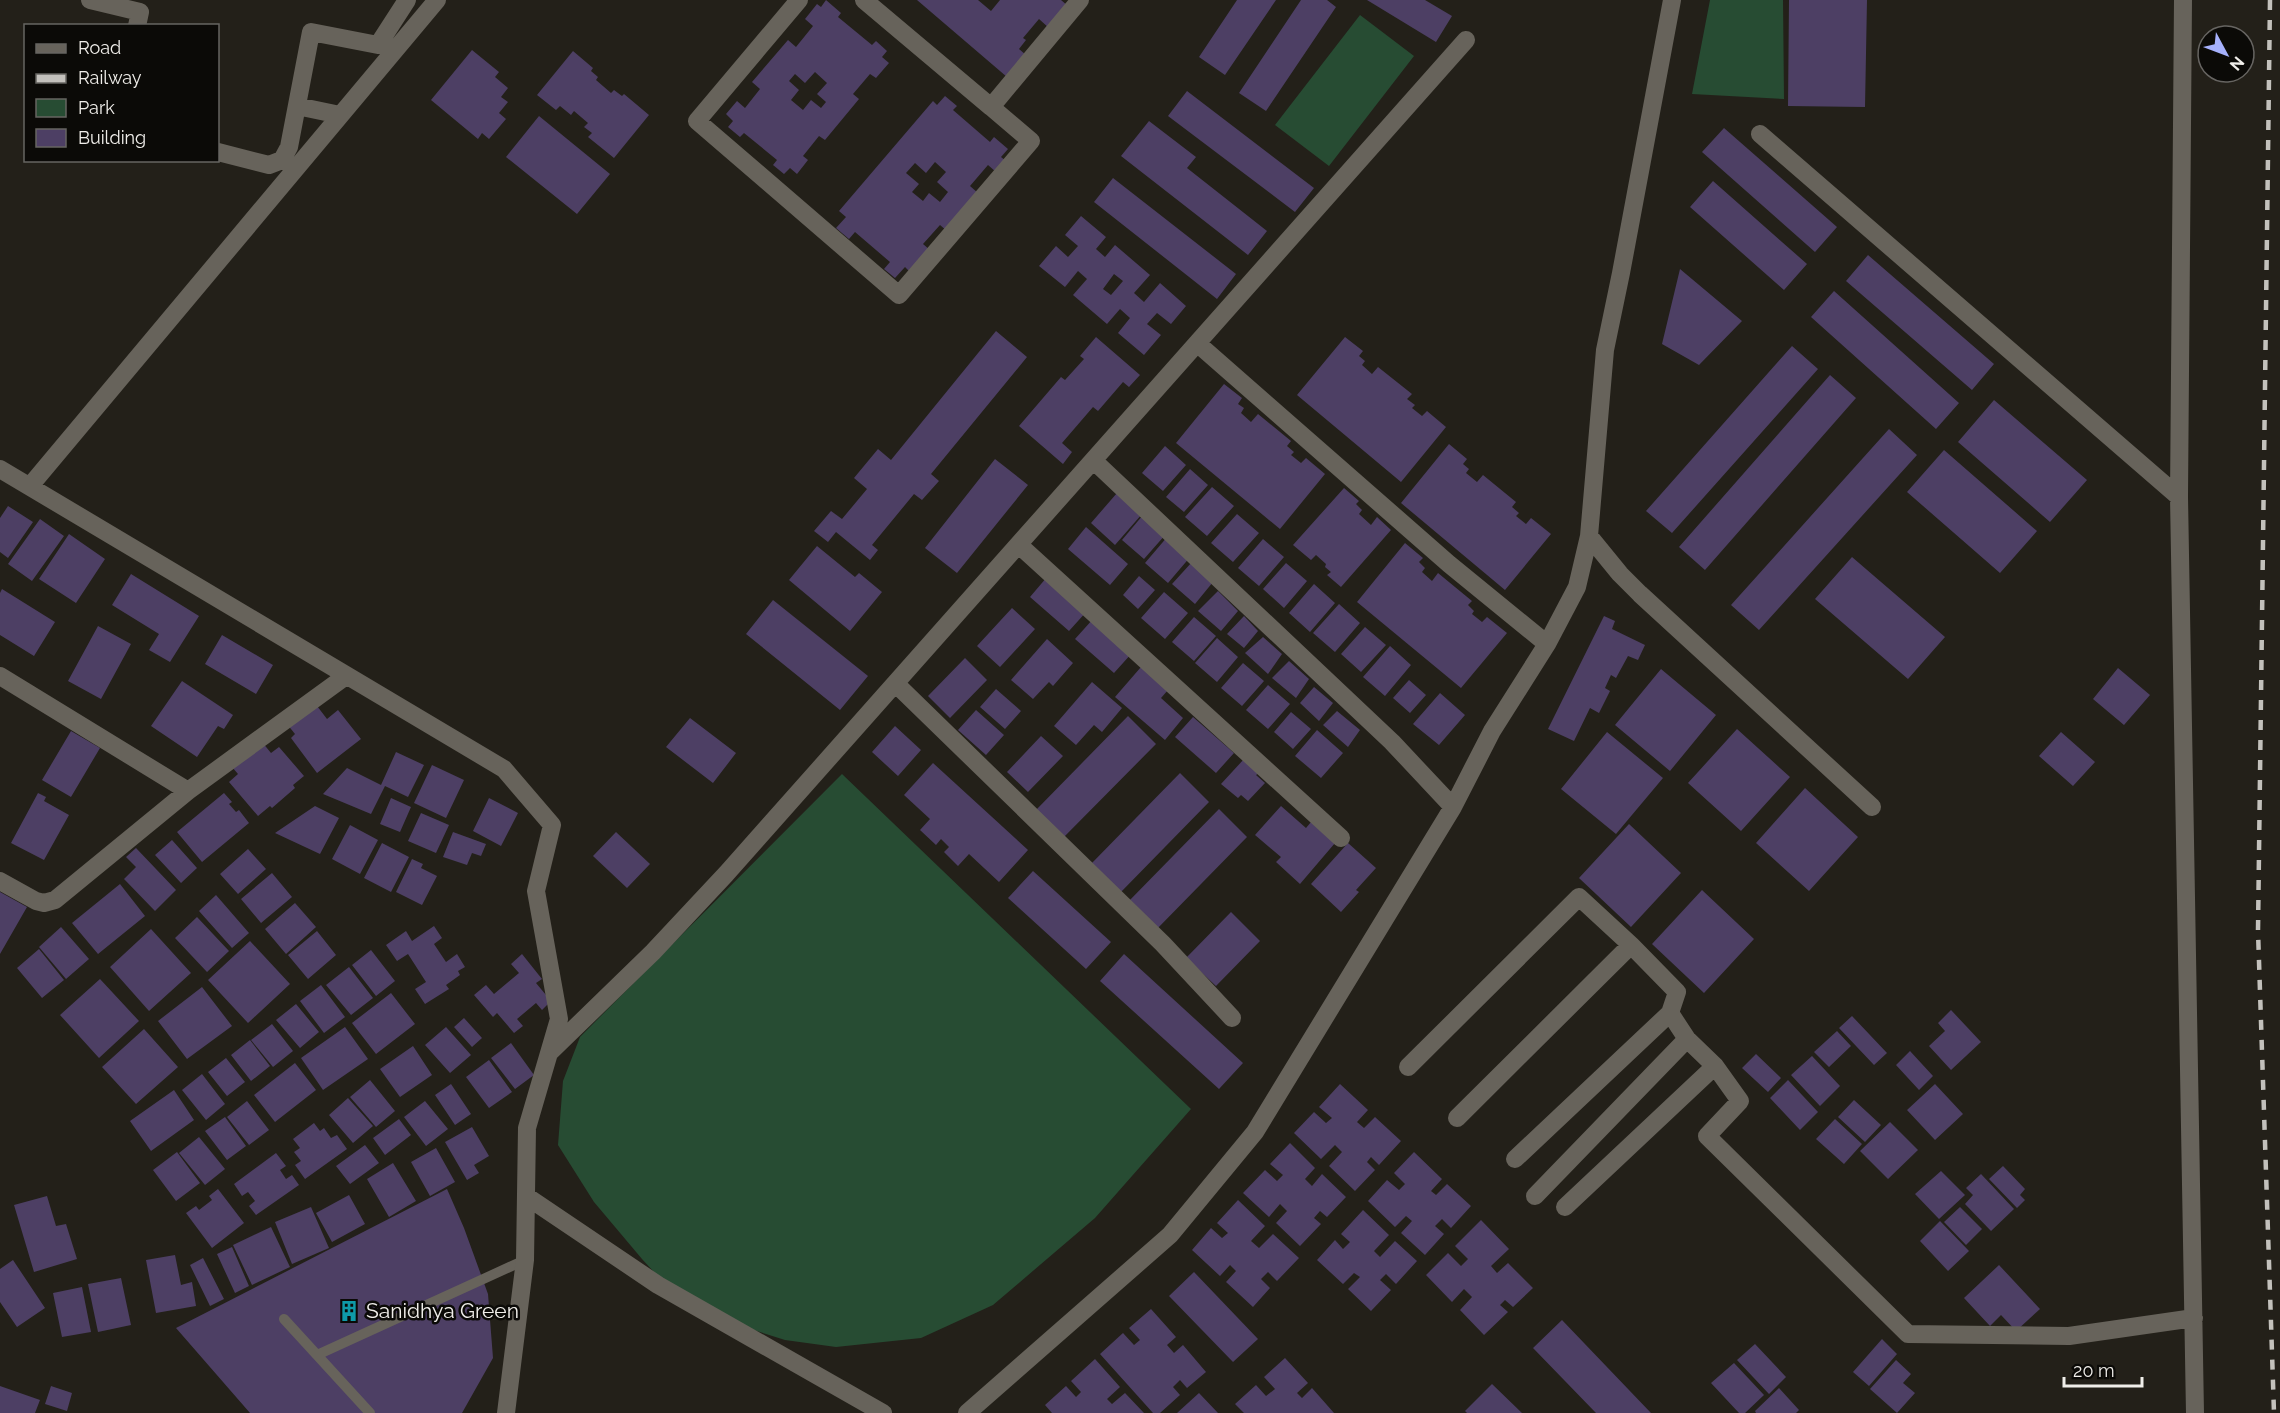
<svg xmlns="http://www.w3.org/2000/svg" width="2280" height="1413" viewBox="0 0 2280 1413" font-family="Raleway,sans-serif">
<rect width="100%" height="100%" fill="#232019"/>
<path fill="#274c33" d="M1710,0H1783L1784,99L1692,94Z
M1360,15L1414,56L1329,166L1275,125Z
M842,774L1191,1109L1095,1218L993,1305L921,1338L836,1347L785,1340L688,1309L642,1259L594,1202L558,1145L563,1081L580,1037Z"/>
<path fill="#4d3f64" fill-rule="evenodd" d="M826,0L841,13L838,17L872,45L876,41L887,51L882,57L889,63L876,78L870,74L853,94L859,99L825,140L819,136L803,156L808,160L797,174L790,168L784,174L773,165L777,160L744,133L740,137L728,127L733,121L726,114L737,101L745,108L760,89L752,82L788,40L796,47L813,26L805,19L817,4L821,7ZM815,72L827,83L817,94L826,102L821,108L811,100L803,110L791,100L799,90L789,81L795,74L805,83Z
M917,0H978L991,11L1000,0H1061L1068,6L1049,28L1039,19L1023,38L1026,40L1019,49L1026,55L1007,77Z
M1237,0H1276L1225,75L1199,57Z
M1301,0H1327L1336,7L1266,111L1239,93Z
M1367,0H1425L1452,16L1436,42Z
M1789,0H1867L1865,107L1788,106Z
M472,50L499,72L495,77L508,88L501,97L508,102L499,113L506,119L489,139L482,133L478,139L431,100Z
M573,51L593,68L591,71L598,77L596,80L611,93L614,90L622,96L624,94L649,115L614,158L588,137L592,133L584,127L588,123L574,111L571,115L560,106L556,110L537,95Z
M1187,91L1314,188L1295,212L1168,116Z
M945,96L957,106L953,110L990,142L994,137L1008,149L1001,157L1006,161L996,172L988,165L970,186L978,193L947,231L940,225L923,244L930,250L911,273L905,267L895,278L884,269L890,262L855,232L849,239L836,228L846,217L839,211L933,101L937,105ZM935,162L946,172L937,182L948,192L940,202L929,193L923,201L912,192L919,184L906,173L915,163L926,173Z
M539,116L610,174L577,214L506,157Z
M1149,121L1196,157L1187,168L1267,231L1248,255L1121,156Z
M1724,128L1837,227L1815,252L1702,152Z
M1113,178L1236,274L1217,299L1094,202Z
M1713,181L1807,264L1784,290L1690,207Z
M1081,216L1106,237L1096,249L1105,257L1115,245L1150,275L1134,293L1144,302L1160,283L1186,306L1171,324L1157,313L1147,324L1161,335L1144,355L1118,333L1130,318L1120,309L1107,324L1073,295L1087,279L1078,271L1065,287L1039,266L1056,246L1068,257L1078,246L1065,235ZM1114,274L1123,281L1111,295L1103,289Z
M1868,255L1994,364L1972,390L1846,281Z
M1680,269L1742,321L1699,365L1662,344Z
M1834,291L1959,403L1936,429L1811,317Z
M996,331L1027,357L931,474L939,481L922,500L914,494L872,545L878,550L870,560L836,532L828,542L814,531L831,511L842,519L867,489L854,478L878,449L891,460Z
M1096,337L1140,375L1129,387L1123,382L1098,411L1093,407L1062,443L1072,452L1063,464L1019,426L1061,377L1065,380L1084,359L1080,356Z
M1345,337L1363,351L1359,356L1365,361L1362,365L1372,374L1378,367L1412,394L1407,399L1415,405L1412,408L1422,416L1427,411L1446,427L1401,482L1297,395Z
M1792,346L1818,369L1672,533L1646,511Z
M1830,375L1856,398L1705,570L1679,547Z
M1224,384L1242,398L1238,404L1244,408L1241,413L1251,422L1258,414L1291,441L1287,446L1294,452L1291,455L1301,463L1306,458L1325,474L1280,529L1176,443Z
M1994,400L2087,480L2050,522L1958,442Z
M1889,429L1917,455L1759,630L1731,605Z
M1449,444L1467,459L1463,464L1469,469L1466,473L1477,482L1483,475L1516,502L1512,507L1519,513L1516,516L1526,524L1531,518L1551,534L1505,590L1401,503Z
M1165,446L1186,465L1163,491L1142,473Z
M1944,450L2037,531L2000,573L1907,492Z
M995,459L1028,485L957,573L925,548Z
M1190,469L1208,485L1184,512L1166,497Z
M1212,487L1234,506L1207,536L1185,517Z
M1344,488L1359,501L1356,504L1362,510L1359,514L1371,525L1377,517L1391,530L1341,587L1327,575L1331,572L1325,567L1326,564L1316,555L1311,560L1293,545Z
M1117,493L1142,514L1115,545L1091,523Z
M8,506L33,522L8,558L0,552V518Z
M1237,514L1259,533L1233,562L1211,543Z
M1143,515L1166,534L1144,559L1122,540Z
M40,519L64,536L32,581L8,564Z
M1086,527L1128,564L1110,585L1068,549Z
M69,534L105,559L76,603L39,579Z
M1168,536L1191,556L1168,583L1145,563Z
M1263,539L1284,557L1259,586L1238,568Z
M1405,543L1423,558L1419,562L1425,568L1422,572L1432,581L1438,573L1472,601L1468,605L1474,611L1472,614L1482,622L1487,617L1507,633L1461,688L1357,602Z
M817,546L855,577L859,573L882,592L850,631L789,580Z
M1852,557L1945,637L1908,679L1815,599Z
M1192,562L1213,582L1195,604L1172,584Z
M1286,563L1307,581L1284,608L1263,589Z
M131,574L199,616L170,662L149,650L159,634L112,605Z
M1139,576L1155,590L1138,609L1123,595Z
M1047,577L1087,611L1069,631L1030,597Z
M1314,584L1335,603L1310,632L1289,613Z
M2,589L55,622L34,656L0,635V593Z
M1218,591L1238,611L1221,631L1198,611Z
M1164,592L1188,613L1165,639L1141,618Z
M773,600L868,676L840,710L746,634Z
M1339,604L1360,623L1335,652L1313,633Z
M1012,608L1035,629L1000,667L977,646Z
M1244,616L1258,631L1244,648L1227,634Z
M1604,616L1615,621L1612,629L1645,645L1638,660L1628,656L1616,678L1611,675L1605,688L1610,691L1599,713L1590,708L1574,741L1548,729Z
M1194,617L1216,636L1194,661L1172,642Z
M1093,619L1132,653L1114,673L1075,639Z
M98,626L131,644L101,699L68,681Z
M1365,627L1386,645L1361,672L1341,654Z
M222,635L273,665L256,694L205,664Z
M1263,637L1282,654L1268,674L1245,653Z
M1217,638L1238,657L1217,682L1195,663Z
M1047,639L1073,663L1053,686L1049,682L1033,699L1011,680Z
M1390,646L1411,665L1385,696L1363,677Z
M965,658L987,680L950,718L928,696Z
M1289,661L1309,679L1296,698L1272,678Z
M1243,663L1264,681L1242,706L1221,688Z
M1141,667L1168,690L1161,698L1183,718L1165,740L1115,697Z
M2118,668L2150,695L2124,725L2093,699Z
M1661,669L1716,715L1670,771L1615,725Z
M1409,680L1426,695L1410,713L1393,698Z
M182,681L233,715L224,729L218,726L197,757L151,726Z
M1092,682L1122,708L1102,732L1094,725L1076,745L1054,726Z
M1268,685L1290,704L1268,729L1246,710Z
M1314,687L1333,703L1319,721L1300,703Z
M996,689L1021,711L1005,729L980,707Z
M1440,693L1465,715L1439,745L1413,724Z
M314,702L327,719L338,710L361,739L317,773L291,738L295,734L287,724Z
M976,710L1004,735L986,755L958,730Z
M1337,711L1360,730L1348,747L1323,725Z
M1291,712L1311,729L1293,749L1274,732Z
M1128,716L1156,744L1064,837L1036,810Z
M1193,717L1234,753L1216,773L1175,737Z
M690,718L736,753L713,783L666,747Z
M895,726L921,750L898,776L872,752Z
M1737,729L1790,777L1741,831L1688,783Z
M1317,730L1343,753L1321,778L1295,756Z
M71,731L100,748L71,797L42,780Z
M1607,732L1663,778L1616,834L1561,789Z
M2061,732L2095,762L2073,786L2039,756Z
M1041,736L1063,756L1028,792L1007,772Z
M262,742L271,753L279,747L304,776L293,785L295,788L272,808L270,806L258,816L229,782L238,774L232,767Z
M396,752L424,765L408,797L385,786L371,814L323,794L347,768L381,785Z
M1244,759L1259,773L1256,775L1265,783L1248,801L1241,795L1238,798L1221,784Z
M933,763L1028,850L999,882L969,854L958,866L944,852L949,847L941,839L936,845L920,830L930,819L904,795Z
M432,765L464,780L446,818L414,803Z
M1180,773L1209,802L1120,893L1091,864Z
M1805,788L1858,837L1809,891L1756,843Z
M38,793L46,797L44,801L69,815L44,860L11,843Z
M224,793L232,802L229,804L236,812L239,810L249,823L202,862L177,832Z
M391,798L411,807L400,832L380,824Z
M489,798L518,813L501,846L473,831Z
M315,806L339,818L320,854L275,833Z
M1281,806L1306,828L1311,822L1335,843L1300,884L1276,862L1281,857L1255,835Z
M1219,809L1247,837L1155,931L1127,903Z
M421,813L449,825L436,853L408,841Z
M1629,824L1681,873L1631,927L1579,878Z
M350,825L378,840L360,874L332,859Z
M453,832L486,844L481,856L472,853L467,865L443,857Z
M616,832L650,864L627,888L593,856Z
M172,840L197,868L181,883L155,855Z
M382,843L409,857L391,892L364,878Z
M1348,843L1376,868L1356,890L1359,892L1341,912L1311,884Z
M136,848L176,890L155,911L124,879L136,867L126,857Z
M248,849L266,869L238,894L220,874Z
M412,859L423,864L421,868L437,876L422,905L396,892Z
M1033,871L1111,942L1086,969L1008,898Z
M272,873L292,897L261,923L241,899Z
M120,884L145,916L98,954L72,923Z
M1702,890L1754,939L1704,993L1652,944Z
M0,892L27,907L0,954Z
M216,895L249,933L232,948L199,911Z
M295,903L316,927L286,954L265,929Z
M1231,912L1260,941L1216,986L1186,958Z
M197,917L229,951L207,972L175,938Z
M434,926L442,938L434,944L446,962L457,954L465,967L458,971L460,975L446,985L449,989L425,1004L415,989L426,982L408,954L397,961L386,945L406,931L412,941Z
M61,927L89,959L66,979L39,947Z
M151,929L191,973L149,1011L110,967Z
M317,931L336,955L308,979L288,955Z
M250,941L290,984L248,1023L208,980Z
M39,949L64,980L42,998L17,968Z
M371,950L395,981L376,996L352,965Z
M522,954L542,979L536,983L551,1001L542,1010L536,1003L517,1019L523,1026L514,1033L497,1013L493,1017L474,995L486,985L494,994L519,973L511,964Z
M1124,954L1243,1063L1219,1089L1100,981Z
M349,967L373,998L351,1015L326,985Z
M100,979L139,1021L99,1058L60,1015Z
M321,985L345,1017L324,1033L300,1001Z
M202,987L232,1026L187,1059L158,1021Z
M391,993L415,1024L376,1054L352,1023Z
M296,1004L319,1032L300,1048L276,1020Z
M1951,1010L1981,1042L1951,1070L1929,1046L1945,1031L1938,1023Z
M1852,1016L1887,1053L1874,1065L1839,1028Z
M464,1018L482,1038L472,1047L454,1027Z
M272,1024L293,1051L273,1067L251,1040Z
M345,1027L368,1059L323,1090L301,1058Z
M446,1027L471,1055L450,1073L425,1045Z
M144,1029L178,1067L136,1104L102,1067Z
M1837,1031L1851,1046L1829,1067L1814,1052Z
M250,1040L270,1066L251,1081L231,1055Z
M511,1043L534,1075L515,1089L491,1058Z
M413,1046L432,1075L400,1097L380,1069Z
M1910,1051L1933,1076L1919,1090L1896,1065Z
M1756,1054L1781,1078L1768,1092L1742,1068Z
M1812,1056L1840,1086L1820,1106L1791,1075Z
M226,1058L245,1082L227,1096L208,1072Z
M489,1060L512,1092L489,1108L466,1077Z
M295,1063L316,1090L275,1122L254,1095Z
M202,1074L225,1104L206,1120L182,1090Z
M370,1080L395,1111L376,1127L350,1097Z
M1788,1080L1818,1112L1800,1130L1770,1098Z
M451,1084L471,1114L455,1125L435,1095Z
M1340,1084L1368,1110L1357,1122L1364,1128L1375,1117L1401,1141L1379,1165L1371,1157L1367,1162L1375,1170L1355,1191L1329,1166L1342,1152L1335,1145L1321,1159L1294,1133L1314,1112L1326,1123L1332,1118L1319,1107Z
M1935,1084L1963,1114L1935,1140L1907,1110Z
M174,1090L194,1120L151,1151L130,1121Z
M348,1098L373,1126L353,1143L329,1115Z
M1854,1100L1881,1125L1865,1142L1838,1117Z
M247,1101L269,1130L249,1145L227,1117Z
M425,1101L448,1129L426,1146L404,1117Z
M225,1117L246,1146L227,1160L205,1131Z
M399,1119L411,1135L385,1155L373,1138Z
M1835,1119L1862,1144L1844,1164L1816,1139Z
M1890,1122L1918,1150L1888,1179L1860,1151Z
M314,1123L320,1131L324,1128L331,1138L337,1135L347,1149L305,1179L295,1165L301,1161L294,1152L300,1148L293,1139Z
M472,1127L489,1156L474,1165L479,1173L467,1180L445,1142Z
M199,1137L225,1169L205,1185L179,1153Z
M1290,1143L1315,1168L1305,1179L1312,1186L1322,1174L1346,1197L1327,1217L1320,1211L1314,1218L1321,1224L1300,1246L1276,1223L1287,1211L1280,1204L1269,1217L1243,1193L1265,1170L1277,1181L1283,1175L1270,1164Z
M365,1145L379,1163L350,1184L336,1166Z
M436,1148L455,1182L430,1196L411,1162Z
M177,1152L200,1183L176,1201L153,1170Z
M1414,1152L1442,1179L1431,1191L1436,1195L1447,1184L1471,1206L1451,1228L1442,1219L1435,1226L1444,1234L1425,1255L1401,1233L1412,1221L1406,1216L1395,1227L1368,1201L1387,1180L1399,1190L1405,1184L1394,1173Z
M276,1153L286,1166L280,1170L286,1179L292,1175L299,1185L256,1215L249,1206L255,1201L248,1192L242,1196L234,1184Z
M393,1163L416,1201L389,1217L367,1179Z
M2003,1166L2025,1189L2020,1195L2025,1200L2017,1208L1989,1179Z
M1941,1171L1965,1195L1939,1219L1915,1194Z
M1981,1174L2014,1209L1991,1231L1965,1204L1973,1195L1966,1188Z
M218,1189L244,1223L212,1248L186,1213L196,1206L199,1210L212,1200L209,1196Z
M447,1189L464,1228L488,1294L493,1358L462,1413H250L176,1328Z
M349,1195L365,1224L332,1242L316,1213Z
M47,1196L56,1226L66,1224L77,1259L34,1272L14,1205Z
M1238,1200L1265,1226L1251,1241L1259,1248L1273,1234L1299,1258L1277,1281L1268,1272L1261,1279L1270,1288L1253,1307L1226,1282L1236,1271L1230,1265L1220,1276L1192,1250L1211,1228L1222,1238L1228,1233L1217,1223Z
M311,1207L329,1248L292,1264L275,1222Z
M1960,1207L1982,1229L1966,1245L1944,1222Z
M1363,1210L1389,1235L1374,1251L1380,1257L1395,1241L1417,1261L1396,1284L1386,1274L1380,1280L1391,1290L1371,1311L1348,1289L1360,1277L1354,1273L1343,1284L1317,1260L1335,1240L1343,1249L1350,1242L1341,1234Z
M1481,1220L1509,1249L1491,1266L1497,1273L1508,1263L1533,1288L1513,1307L1505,1300L1500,1305L1508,1312L1484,1335L1460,1310L1472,1297L1464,1289L1452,1302L1426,1275L1448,1253L1461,1266L1468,1259L1455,1246Z
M1940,1221L1969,1251L1948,1271L1920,1241Z
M271,1227L290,1267L252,1285L233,1245Z
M232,1247L249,1286L235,1293L217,1254Z
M175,1255L181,1285L192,1282L196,1306L156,1313L146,1260Z
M203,1258L224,1299L210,1306L190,1265Z
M13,1260L45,1308L17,1327L0,1302V1269Z
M1999,1265L2040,1309L2016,1331L2001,1315L1990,1326L1964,1298Z
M1194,1272L1258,1339L1233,1362L1169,1296Z
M121,1278L131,1325L98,1332L88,1284Z
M82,1287L91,1332L62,1337L53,1293Z
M1151,1309L1176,1337L1167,1345L1174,1353L1183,1345L1206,1372L1187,1388L1180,1380L1173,1387L1180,1395L1160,1413H1153L1100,1354L1123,1333L1134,1345L1140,1340L1129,1328Z
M1562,1320L1651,1413H1596L1533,1348Z
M1882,1339L1897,1354L1869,1386L1853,1372Z
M1755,1344L1786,1377L1769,1394L1737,1360Z
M1285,1358L1308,1383L1297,1393L1302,1398L1312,1388L1334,1413H1244L1235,1404L1256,1385L1266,1396L1275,1389L1264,1377Z
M1095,1359L1120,1387L1107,1399L1112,1404L1125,1393L1144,1413H1052L1045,1405L1066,1386L1076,1397L1081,1392L1071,1381Z
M1896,1360L1911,1374L1903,1383L1915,1393L1897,1413L1870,1389Z
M1734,1363L1764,1395L1745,1413H1739L1711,1383Z
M1492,1384L1522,1413H1467L1465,1411Z
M0,1386L40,1400L35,1413H0Z
M51,1386L72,1393L67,1411L45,1404Z
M1779,1388L1799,1410L1796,1413H1756L1755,1411Z
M1199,1393L1218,1413H1177Z"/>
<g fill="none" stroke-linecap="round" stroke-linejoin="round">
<path stroke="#67635b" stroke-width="10" d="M284,1319L370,1413
M317,1355L525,1260"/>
<path stroke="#67635b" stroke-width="18" d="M90,0L140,12L137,26
M799,0L697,121L899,295L1031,141L991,107L1080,0
M864,0L991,107
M297,106L340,115
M1760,134L2179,497L2183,0
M218,152L269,165L282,160L289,147L311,32L378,45L407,0
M1198,344L1449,564L1547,644
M1094,461L1392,742L1453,807
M0,469L504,769L552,825L536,891L559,1019L527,1128L525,1260L506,1413
M30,486L437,0
M2179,497L2195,1413
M1589,536L1620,574L1640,594L1872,807
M1019,545L1341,838
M0,676L188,791L346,676
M896,684L1163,944L1232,1018
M0,881L36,901L44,903L55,900L188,791
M549,1053L653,952L726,874L1466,40
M1408,1067L1579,897L1631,945L1677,992L1670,1013L1687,1039L1715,1066L1740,1101L1707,1136L1908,1334L2069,1336L2194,1318
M1457,1118L1631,945
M1515,1159L1670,1013
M526,1196L658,1285L883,1413
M1535,1196L1687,1039
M1565,1207L1715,1066
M967,1413L1170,1235L1255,1132L1453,807L1492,731L1547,644L1577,587L1589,536L1605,350L1621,273L1672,0"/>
<path stroke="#c3c1bc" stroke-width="4.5" stroke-dasharray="10 10" stroke-linecap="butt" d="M2270,0L2258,931L2274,1413"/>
</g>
<defs>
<symbol id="building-bare" viewBox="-9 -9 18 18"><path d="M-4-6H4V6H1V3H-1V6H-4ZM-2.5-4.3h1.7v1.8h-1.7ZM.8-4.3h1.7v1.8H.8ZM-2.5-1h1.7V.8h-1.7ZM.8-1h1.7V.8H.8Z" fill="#0f9aa8" stroke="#0b0a07" stroke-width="2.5" paint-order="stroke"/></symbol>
</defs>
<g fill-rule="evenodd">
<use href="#building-bare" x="334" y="1296" width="30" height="30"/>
</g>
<g text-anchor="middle" stroke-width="5" stroke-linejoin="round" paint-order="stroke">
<g font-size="21" fill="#f0eeea" stroke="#0b0a07" text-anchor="start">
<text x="366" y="1318">Sanidhya Green</text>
</g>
</g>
<rect x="24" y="24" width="195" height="138" fill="#0b0a07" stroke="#676562" stroke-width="1.5"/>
<rect x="36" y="44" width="30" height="9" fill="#67635b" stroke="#676562" stroke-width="1.5"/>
<text x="78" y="54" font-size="18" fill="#f0eeea">Road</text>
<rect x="36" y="74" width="30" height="9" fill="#c3c1bc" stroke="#676562" stroke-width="1.5"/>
<text x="78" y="84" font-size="18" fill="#f0eeea">Railway</text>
<rect x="36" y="99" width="30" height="18" fill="#274c33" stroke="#676562" stroke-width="1.5"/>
<text x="78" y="114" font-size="18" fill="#f0eeea">Park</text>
<rect x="36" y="129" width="30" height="18" fill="#4d3f64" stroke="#676562" stroke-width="1.5"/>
<text x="78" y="144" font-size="18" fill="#f0eeea">Building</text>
<g transform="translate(2226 54) rotate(131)"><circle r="28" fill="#0b0a07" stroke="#676562" stroke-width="1.5"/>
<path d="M0-4.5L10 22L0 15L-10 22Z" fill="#a6b1fc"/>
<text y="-9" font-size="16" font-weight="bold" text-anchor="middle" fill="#f0eeea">N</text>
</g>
<path d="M2064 1377v9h78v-9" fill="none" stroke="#f0eeea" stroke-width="3"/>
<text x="2073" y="1377" font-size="18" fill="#f0eeea" stroke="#0b0a07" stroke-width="4.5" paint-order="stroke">20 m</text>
</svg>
